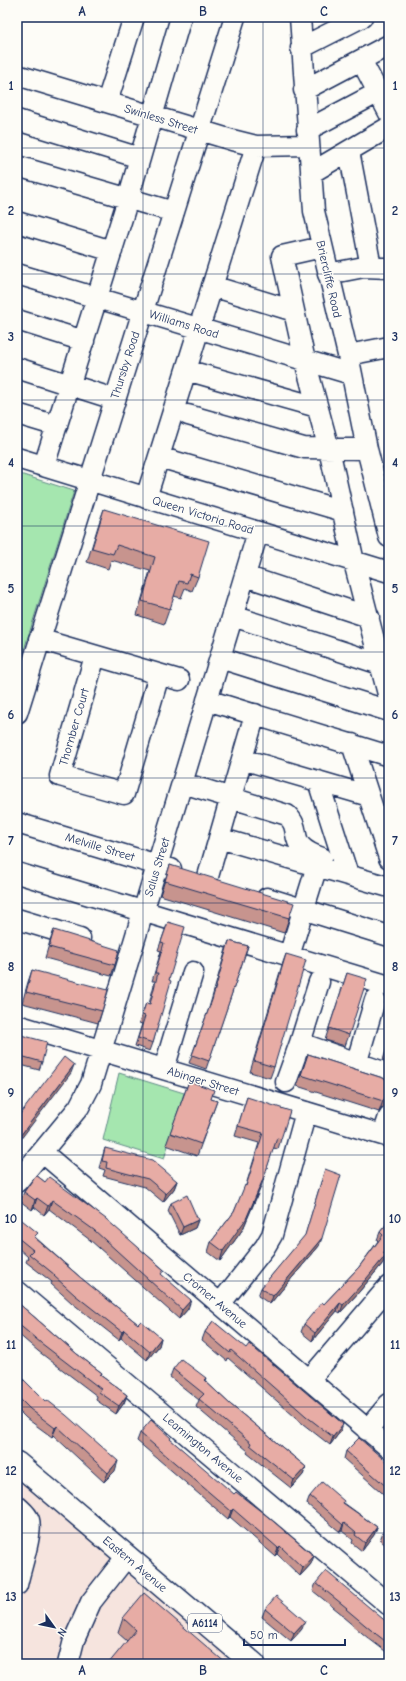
<svg xmlns="http://www.w3.org/2000/svg" width="406" height="1681" viewBox="0 0 406 1681" font-family="'Comic Neue',sans-serif">
<rect width="100%" height="100%" fill="#fdfcf7"/>
<filter id="ink" filterUnits="userSpaceOnUse"><feTurbulence type="fractalNoise" baseFrequency=".025" numOctaves="2"/><feDisplacementMap in="SourceGraphic" scale="8" xChannelSelector="R" yChannelSelector="G"/><feConvolveMatrix kernelMatrix="1 2 1 2 8 2 1 2 1" color-interpolation-filters="sRGB"/></filter>
<g filter="url(#ink)">
<path fill="#f6e4de" d="M17,1476L68,1520L235,1664H17Z"/>
<path fill="#a5e6af" stroke="#608a86" d="M17,473L74,491L17,672Z
M119,1073L184,1093L164,1159L103,1140Z"/>
<g fill="none" stroke-linecap="round" stroke-linejoin="round">
<defs>
<path id="minor" d="M300,17L314,211L348,355L367,449L389,537
M301,48L362,17
M361,60L389,113
M17,75L232,140L256,146L308,145
M304,90L389,45
M107,102L134,17
M17,120L140,158
M307,130L379,92
M349,151L371,267
M17,166L174,212
M311,173L389,127
M17,222L112,251
M322,247L282,256L305,361L329,449L354,562L389,698
M17,274L351,374
M328,274L364,267L389,268
M212,286L294,311
M17,320L84,341
M348,355L389,347
M17,368L114,399
M186,370L317,407
M17,414L57,426
M188,415L304,448L367,449
M159,457L343,511
M17,458L389,572
M44,466L128,199L181,17
M146,498L256,146
M245,576L369,617
M233,616L377,663L389,661
M39,639L179,680
M95,656L60,776L124,794L159,675
M220,658L389,711
M207,700L389,756
M17,713L235,17
M352,744L389,858
M242,759L369,796
M318,781L348,875
M183,783L287,815C305,832 283,844 322,858
M17,823L171,869
M219,838L389,887
M17,873L389,986
M207,880L255,714
M267,898L389,936
M17,919L80,938
M289,956L317,866
M17,1025L389,1137
M300,1043L319,982
M357,1061L375,1000
M164,1069L193,972
M286,1082L300,1043L389,1074
M383,1135L389,1117
M42,1152L389,1448
M17,1182L79,1107L91,1084L258,532
M17,1291L389,1605
M220,1304L265,1247L272,1235L306,1112
M309,1380L389,1286
M367,1430L389,1404
M17,1506C21,1510 27,1514 29,1520C33,1533 20,1570 17,1585
M68,1664L74,1640L91,1602L127,1556"/>
<path id="highway" d="M17,1463L254,1664"/>
</defs>
<use href="#minor" stroke="#1b2f5e" stroke-width="23"/>
<use href="#highway" stroke="#1b2f5e" stroke-width="25"/>
<use href="#minor" stroke="#fdfcf7" stroke-width="20"/>
<use href="#highway" stroke="#fdfcf7" stroke-width="22"/>
</g>
<path fill="#c7948e" stroke="#1b2f5e" d="M104,509L198,577L192,591L185,588L181,598L174,596L164,624L137,615L150,571L111,560L108,569L87,562L99,523Z
M170,865L289,918L284,933L160,895Z
M168,922L169,980L153,1043L150,1051L135,1046L142,1024L139,1023L146,1003L149,1004L155,981H152L161,951L158,950Z
M54,930L115,965L111,976L45,958L50,941Z
M229,941L248,946L206,1069L189,1063L209,1008L226,949Z
M286,954L274,1067L270,1078L250,1072L282,965Z
M32,970L102,1011L98,1023L22,1003L28,982Z
M347,973L349,1035L345,1046L325,1040Z
M17,1034L42,1062L39,1070L17,1064Z
M389,1041V1062L383,1060Z
M308,1054L389,1080V1104L388,1106L382,1108L379,1112L297,1086Z
M189,1081L211,1099L217,1101L197,1156L166,1145Z
M247,1097L281,1139L278,1149L273,1148L261,1187L243,1229L220,1261L208,1252L211,1242L234,1212L246,1185L259,1143L235,1136Z
M105,1148L177,1181L174,1189L163,1202L145,1187L103,1176L105,1170L99,1168Z
M325,1169L319,1246L270,1304L258,1296L261,1288L305,1236Z
M36,1175L162,1275L188,1309L179,1319L90,1240L49,1209L44,1215L34,1207L32,1210L20,1201L24,1192Z
M171,1203L198,1220L195,1228L180,1235L168,1211Z
M17,1216L36,1238L81,1278L138,1324L161,1338L159,1346L147,1360L121,1338L119,1340L72,1303L51,1284L52,1282L26,1262L28,1257L17,1247Z
M389,1221L385,1255H386L383,1263L359,1292L340,1313L337,1311L312,1341L301,1332L304,1324L324,1304L359,1267L378,1241L377,1240L380,1232Z
M17,1302L77,1354L102,1373L101,1376L127,1395L124,1403L116,1414L96,1400L97,1396L38,1351L17,1333Z
M213,1321L340,1432L330,1445L303,1424L228,1358L227,1361L202,1340L205,1332Z
M173,1369L206,1378L205,1381L231,1405L306,1467L303,1475L291,1488L247,1453L248,1451L196,1407L199,1400L170,1377Z
M17,1373L115,1471L104,1482L53,1435L52,1437L26,1418L17,1409Z
M140,1433L171,1440L311,1564L300,1576L277,1554L275,1556L230,1517L228,1519L137,1441Z
M346,1451L389,1464V1499L344,1459Z
M310,1496L344,1503L377,1527L374,1535L362,1551L352,1543L353,1540L342,1531L340,1532L307,1504Z
M389,1524V1548L380,1540L383,1532Z
M316,1583L389,1624V1654L368,1638L343,1617V1615L313,1591Z
M265,1609L302,1629L291,1641L262,1617Z
M123,1618L227,1664L127,1641L118,1633Z"/>
<path fill="#a27874" stroke="#1b2f5e" d="M74,1065L71,1073L17,1144V1140Z
M389,1096V1104L388,1106L382,1108L379,1112L383,1101L386,1097Z
M264,1177L243,1229L220,1261L223,1251Z
M177,1181L174,1189L163,1202L166,1194Z
M37,1198L34,1207L32,1210L35,1200Z
M52,1200L49,1209L44,1215L48,1206Z
M198,1220L195,1228L180,1235L183,1227Z
M322,1238L319,1246L270,1304L273,1296Z
M389,1246V1250L381,1261L383,1253Z
M386,1255L383,1263L359,1292L340,1313L343,1305Z
M191,1300L188,1309L179,1319L182,1310Z
M340,1303L337,1311L312,1341L315,1333Z
M124,1330L121,1338L119,1340L122,1332Z
M161,1338L159,1346L147,1360L150,1352Z
M127,1395L124,1403L116,1414L119,1406Z
M343,1424L340,1432L330,1445L333,1437Z
M57,1426L53,1435L52,1437L55,1428Z
M118,1461L115,1471L104,1482L108,1473Z
M306,1467L303,1475L291,1488L294,1480Z
M233,1509L230,1517L228,1519L231,1511Z
M344,1523L342,1531L340,1532L343,1525Z
M377,1527L374,1535L362,1551L365,1543Z
M280,1546L277,1554L275,1556L278,1548Z
M314,1556L311,1564L300,1576L303,1568Z
M305,1621L302,1629L291,1641L294,1633Z"/>
<path fill="#e7aca5" stroke="#1b2f5e" d="M104,509L209,541L198,577L190,574L187,583L179,581L170,609L142,601L155,557L117,545L113,554L92,548Z
M170,865L294,903L289,918L165,881Z
M168,922L185,927L169,980L171,981L153,1043L138,1038L145,1016L142,1015L146,1003L150,1004L158,973H155L164,943L161,942Z
M54,930L119,950L115,965L49,947Z
M229,941L248,946L209,1061L192,1055L212,1000Z
M286,954L306,960L274,1067L254,1061Z
M32,970L108,990L102,1011L26,992Z
M347,973L367,979L349,1035L329,1028Z
M17,1034L47,1042L42,1062L17,1055Z
M389,1043V1049L387,1048Z
M308,1054L389,1080V1096L386,1097L383,1101L301,1075Z
M64,1057L74,1065L17,1140V1118Z
M189,1081L214,1090L211,1099L217,1101L201,1144L170,1133Z
M247,1097L290,1111L281,1139L277,1138L264,1177L246,1219L223,1251L211,1242L234,1212L245,1185L246,1186L263,1133L238,1126Z
M105,1148L152,1160L177,1181L166,1194L148,1179L106,1168L107,1162L102,1161Z
M325,1169L341,1175L322,1238L273,1296L261,1288L305,1235Z
M36,1175L45,1182L49,1177L106,1219L164,1270L161,1274L191,1300L182,1310L94,1230L52,1200L48,1206L37,1198L35,1200L24,1192Z
M187,1195L198,1220L183,1227L171,1203Z
M17,1216L38,1233L34,1237L81,1278L138,1324L141,1321L161,1338L150,1352L124,1330L122,1332L75,1295L54,1276L55,1275L29,1254L33,1250L17,1237Z
M389,1221V1246L383,1253L386,1255L362,1284L343,1305L340,1303L315,1333L304,1324L322,1302L324,1304L359,1267L383,1235L380,1232Z
M17,1302L77,1354L102,1373L100,1375L127,1395L119,1406L99,1392L101,1389L41,1343L17,1323Z
M213,1321L246,1348L249,1344L343,1424L333,1437L306,1416L231,1350L230,1353L205,1332Z
M181,1359L206,1378L204,1380L231,1405L306,1467L294,1480L250,1445L251,1443L199,1399L204,1394L173,1369Z
M17,1373L46,1402L47,1400L66,1415L118,1461L108,1473L57,1426L55,1428L30,1409L17,1396Z
M151,1420L171,1438L170,1439L234,1494L236,1492L267,1516L314,1556L303,1568L280,1546L278,1548L233,1509L231,1511L140,1433Z
M359,1438L389,1464V1489L346,1451Z
M322,1482L344,1501L343,1503L377,1527L365,1543L355,1535L356,1533L344,1523L343,1525L310,1496Z
M389,1524V1537L383,1532Z
M326,1571L389,1624V1644L371,1630L346,1609L347,1608L316,1583Z
M144,1593L227,1664H108L136,1630L123,1618Z
M276,1596L305,1621L294,1633L265,1609Z"/>
</g>
<path fill="none" stroke="#1b2f5e" stroke-width="1" stroke-opacity="0.55" d="M143,17V1664M263,17V1664M17,148H389M17,274H389M17,400H389M17,526H389M17,652H389M17,778H389M17,903H389M17,1029H389M17,1155H389M17,1281H389M17,1407H389M17,1533H389"/>
<g text-anchor="middle" stroke-width="3" stroke-linejoin="round" paint-order="stroke">
<rect fill="#fdfcf7" stroke="#5f6c8c" stroke-width="1" x="188" y="1614" width="34" height="18" rx="3"/>
<g font-size="11" font-weight="bold" fill="#1b2f5e">
<text x="205" y="1627">A6114</text>
</g>
<g font-size="12" fill="#1b2f5e" stroke="#fdfcf7">
<text transform="translate(161 119) rotate(17)" y="4">Swinless Street</text>
<text transform="translate(329 279) rotate(77)" y="4">Briercliffe Road</text>
<text transform="translate(184 324) rotate(17)" y="4">Williams Road</text>
<text transform="translate(125 365) rotate(-72)" y="4">Thursby Road</text>
<text transform="translate(203 515) rotate(17)" y="4">Queen Victoria Road</text>
<text transform="translate(74 727) rotate(-74)" y="4">Thornber Court</text>
<text transform="translate(100 847) rotate(17)" y="4">Melville Street</text>
<text transform="translate(157 867) rotate(-73)" y="4">Salus Street</text>
<text transform="translate(203 1081) rotate(17)" y="4">Abinger Street</text>
<text transform="translate(215 1300) rotate(40)" y="4">Cromer Avenue</text>
<text transform="translate(203 1448) rotate(40)" y="4">Leamington Avenue</text>
<text transform="translate(135 1564) rotate(40)" y="4">Eastern Avenue</text>
</g>
</g>
<rect width="406" height="1681" fill="none" stroke="#fdfcf7" stroke-width="44"/>
<g transform="translate(54 1627) rotate(123)" stroke="#fdfcf7" stroke-width="3" paint-order="stroke">
<path d="M0-3L7 15L0 10L-7 15Z" fill="#1b2f5e"/>
<text y="-6" font-size="11" font-weight="bold" text-anchor="middle" fill="#1b2f5e">N</text>
</g>
<path d="M244 1639v6h101v-6" fill="none" stroke="#1b2f5e" stroke-width="2"/>
<text x="250" y="1639" font-size="12" fill="#1b2f5e" stroke="#fdfcf7" stroke-width="3" paint-order="stroke">50 m</text>
<rect x="22" y="22" width="362" height="1637" fill="none" stroke="#1b2f5e" stroke-width="1.5"/>
<g font-size="13" text-anchor="middle" font-weight="bold" fill="#1b2f5e">
<text x="82" y="16">A</text>
<text x="203" y="16">B</text>
<text x="324" y="16">C</text>
<text x="11" y="90">1</text>
<text x="395" y="90">1</text>
<text x="11" y="215">2</text>
<text x="395" y="215">2</text>
<text x="11" y="341">3</text>
<text x="395" y="341">3</text>
<text x="11" y="467">4</text>
<text x="395" y="467">4</text>
<text x="11" y="593">5</text>
<text x="395" y="593">5</text>
<text x="11" y="719">6</text>
<text x="395" y="719">6</text>
<text x="11" y="845">7</text>
<text x="395" y="845">7</text>
<text x="11" y="971">8</text>
<text x="395" y="971">8</text>
<text x="11" y="1097">9</text>
<text x="395" y="1097">9</text>
<text x="11" y="1223">10</text>
<text x="395" y="1223">10</text>
<text x="11" y="1349">11</text>
<text x="395" y="1349">11</text>
<text x="11" y="1475">12</text>
<text x="395" y="1475">12</text>
<text x="11" y="1601">13</text>
<text x="395" y="1601">13</text>
<text x="82" y="1675">A</text>
<text x="203" y="1675">B</text>
<text x="324" y="1675">C</text>
</g>
</svg>
